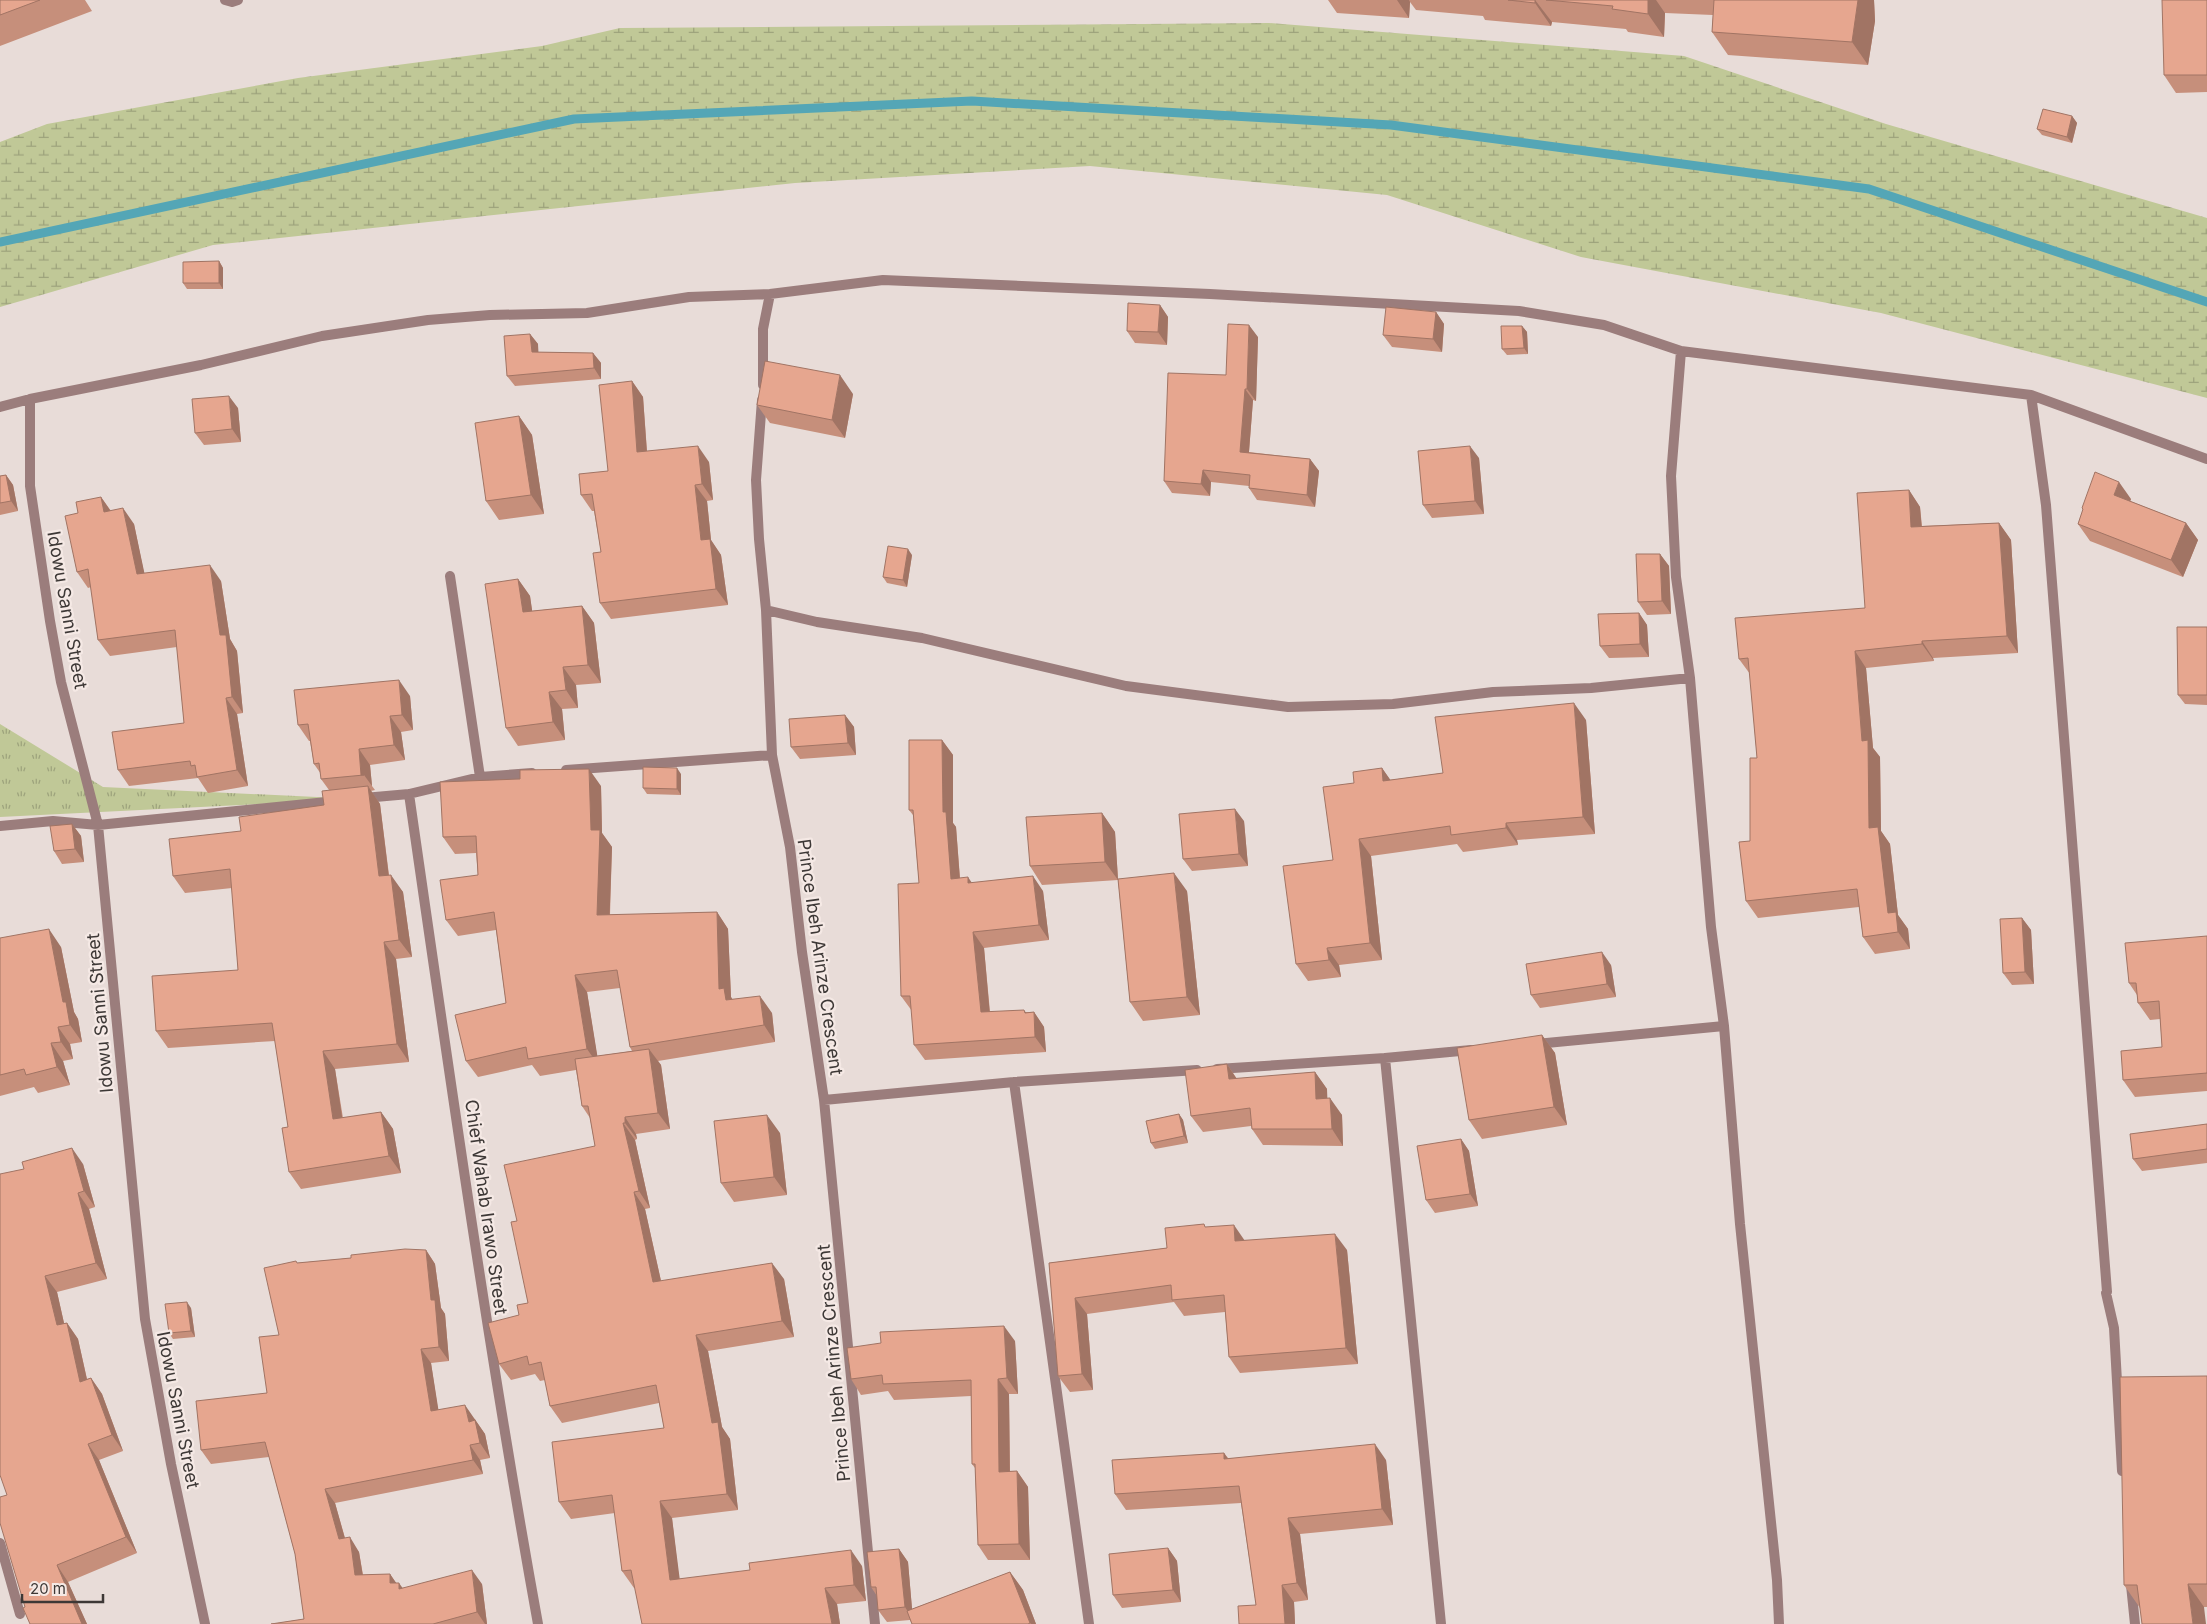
<svg xmlns="http://www.w3.org/2000/svg" width="2207" height="1624" viewBox="0 0 2207 1624" font-family="Inter,sans-serif">
<defs>
<pattern id="grass-tufts" width="24" height="20" patternUnits="userSpaceOnUse" patternTransform="scale(1.25)"><rect width="24" height="20" fill="#c0c897"/><path d="M3 7l-1-3M5 7V3M7 7l1-3M15 17l-1-3M17 17v-4M19 17l1-3" fill="none" stroke="#9da37c"/></pattern>
<pattern id="wetland-marsh" width="20" height="14" patternUnits="userSpaceOnUse" patternTransform="scale(1.25)"><rect width="20" height="14" fill="#c0c897"/><path d="M1 5h8M5 5V1M11 12h8M15 12V8" fill="none" stroke="#9da37c"/></pattern>
</defs>
<rect width="100%" height="100%" fill="#e8dcd8"/>
<path fill="url(#grass-tufts)" d="M0,724L103,787L359,799L0,817Z"/>
<path fill="url(#wetland-marsh)" d="M1269,23L1684,56L1886,124L2207,218V398L1881,313L1581,257L1387,195L1090,166L795,183L213,245L0,307V142L47,124L298,78L542,46L620,28Z"/>
<g fill="none" stroke-linecap="round" stroke-linejoin="round">
<path stroke="#54a6b6" stroke-width="9" d="M0,242L574,119L972,101L1391,125L1869,189L2207,302"/>
<path stroke="#9b7d7c" stroke-width="10" d="M225,0L232,2L238,0"/>
<path stroke="#9b7d7c" stroke-width="10" d="M1681,351L1671,476L1676,577L1690,678L1711,927L1724,1026L1740,1224L1777,1580L1779,1624
M763,385V329L770,294
M2031,395L2046,505L2107,1292L2106,1293L2114,1328L2122,1471
M30,399V486L50,621L61,682L98,825L145,1319L171,1464L205,1624
M762,400L756,480L759,539L766,610L772,755L790,847L802,952L824,1100L875,1624
M0,407L30,399L201,365L322,336L428,320L490,315L587,313L689,297L770,294L883,280L1210,294L1519,311L1604,325L1681,351L2031,395L2207,459
M450,576L480,777
M766,610L817,622L922,638L1126,686L1288,707L1393,704L1493,692L1591,688L1690,678
M566,770L772,755
M409,794C449,1071 488,1348 538,1624
M364,798L409,794L480,777L532,773
M0,826L53,821L98,825L337,801
M1536,1044L1724,1026
M1385,1058L1441,1624
M1217,1069L1385,1058L1471,1050
M1014,1082L1089,1624
M824,1100L1014,1082L1197,1070
M0,1543L20,1614
M2131,1585L2135,1624"/>
</g>
<path fill="#c68f7b" fill-rule="evenodd" d="M0,0H85L92,11L0,46Z
M1328,0H1874L1875,21L1868,65L1728,55L1712,32L1713,15L1665,13L1664,37L1628,32L1626,29L1552,22L1551,26L1485,20L1483,16L1416,10L1410,2L1409,18L1337,13Z
M2207,0V92L2176,93L2164,75Z
M2072,116L2077,123L2072,143L2042,135L2037,129Z
M219,261L223,268V289H187L183,283Z
M1160,305L1168,317L1167,345L1135,343L1127,331Z
M1436,312L1444,324L1442,352L1392,347L1383,335Z
M1522,326L1527,332L1528,354L1507,355L1502,349Z
M530,334L538,344V352L593,353L601,363V379L515,386L507,376Z
M1258,337L1256,401L1253,400L1249,452L1310,459L1319,471L1315,507L1257,500L1249,488V486L1211,482L1210,496L1172,493L1164,481L1226,375Z
M632,381L643,397L647,451L709,462L713,500L707,501L711,540L721,555L728,605L611,619L600,603L601,552L594,511H592L581,495L608,471Z
M853,394L845,438L770,423L757,405Z
M238,408L241,442L204,445L195,433Z
M519,416L532,435L544,514L499,520L486,501Z
M1479,458L1484,514L1432,518L1423,505Z
M6,475L13,485L18,511L0,515V476Z
M1909,490L1920,507L1922,526L1999,523L2011,540L2018,653L1933,658L1934,661L1866,668L1873,748L1880,757L1881,831L1890,844L1898,915L1908,929L1910,949L1875,954L1863,937L1859,907L1758,918L1746,901L1757,758L1750,674L1739,659L1865,608Z
M101,497L111,511L134,524L144,573L221,581L230,639L237,651L243,713L237,714L248,786L208,793L198,778L129,786L118,770L184,723L177,647L110,656L98,640L91,587L88,588L77,572L78,513Z
M2131,499L2130,501L2186,523L2198,540L2183,577L2090,541L2078,524L2083,510L2082,508Z
M1660,554L1669,566L1671,614L1647,615L1638,602Z
M912,555L907,587L887,583L883,577Z
M518,579L530,596L532,611L582,606L594,623L601,683L576,685L578,708L562,709L565,740L518,746L506,728Z
M1639,613L1647,625L1649,657L1609,658L1600,646Z
M2207,627V705L2185,704L2178,695Z
M410,696L413,730L401,732L405,760L370,765L372,786L375,790L371,791L380,804L389,875L403,892L412,957L396,959L409,1062L335,1069L343,1118L381,1112L393,1129L401,1173L301,1189L289,1172L288,1127L275,1041L168,1048L156,1031L238,970L232,888L185,893L173,876L241,831L324,805L329,790L321,779V774L314,764L310,741H309L298,725Z
M845,715L854,727L856,755L800,759L791,747Z
M1586,720L1595,834L1517,840L1518,845L1463,852L1457,844L1371,856L1382,960L1339,965L1341,977L1308,981L1296,964L1333,860L1354,783L1382,768L1390,780L1443,773Z
M942,740L953,755V823L956,827L960,878L972,883L1043,891L1049,940L984,948L990,1012H1034L1044,1027L1046,1052L925,1060L914,1045L912,1011L901,996L919,883L913,815L909,810Z
M681,774V795L647,794L643,788Z
M520,779L601,786L602,833L612,847L610,915L717,912L728,929L731,997L732,999L772,1013L775,1042L658,1061L661,1065L670,1129L636,1134L637,1139L635,1140L650,1208L645,1209L661,1281L784,1279L794,1337L708,1351L722,1427L730,1439L738,1510L672,1518L679,1579L862,1566L866,1601L837,1604L840,1624H642L635,1588H634L622,1571L615,1513L571,1519L559,1502L664,1428L659,1403L562,1423L550,1406L545,1380L540,1381L535,1374L511,1380L499,1364L519,1315L528,1303L517,1221L595,1146L590,1118L582,1106L576,1070L540,1076L532,1065L478,1077L466,1061L506,1003L496,930L458,936L446,920L478,875L476,853L455,854L443,837ZM620,988L630,1047L632,1051L597,1056L587,992Z
M1102,813L1115,832L1118,879L1187,891L1200,1015L1143,1021L1130,1002L1118,880L1042,885L1030,866Z
M1244,821L1248,866L1192,871L1183,859Z
M72,824L81,836L84,862L62,864L54,851Z
M2022,918L2031,930L2034,984L2012,985L2003,973Z
M2207,936V1091L2135,1097L2123,1080L2162,1047L2160,1019L2150,1020L2138,1003L2137,995L2129,983Z
M0,938L61,947L74,1012L78,1019L82,1042L70,1044L73,1059L63,1061L70,1085L38,1093L34,1087L0,1096Z
M1611,965L1616,997L1540,1008L1531,995Z
M1542,1035L1555,1053L1567,1125L1482,1139L1469,1120Z
M1227,1064L1237,1079L1315,1072L1327,1089V1099L1342,1115L1343,1146L1263,1145L1252,1129L1251,1126L1203,1132L1191,1116Z
M1179,1114L1183,1120L1188,1143L1155,1149L1151,1143Z
M2207,1124V1163L2142,1171L2133,1159Z
M780,1133L787,1195L734,1202L721,1183Z
M1461,1139L1469,1151L1478,1206L1435,1213L1426,1200Z
M83,1164L95,1207L89,1209L107,1279L57,1292L64,1323H67L78,1339L87,1379L91,1378L102,1394L123,1451L99,1460L137,1553L68,1582L87,1624H30L25,1607L7,1495L24,1169Z
M1206,1227L1244,1240L1347,1250L1358,1364L1240,1373L1229,1357L1225,1312L1184,1316L1174,1302L1087,1314L1093,1390L1070,1392L1058,1376L1049,1263L1167,1248Z
M426,1250L435,1264L441,1308L445,1314L449,1361L431,1363L438,1410L475,1419L476,1421L485,1434L490,1458L480,1460L483,1474L335,1503L345,1538L359,1552L363,1575L390,1574L396,1583L402,1588L482,1584L487,1624H271L304,1619L295,1554L269,1457L211,1464L201,1450L267,1393L279,1335L297,1263L351,1258Z
M191,1308L195,1337L173,1339L169,1333Z
M1015,1341L1018,1394H1009L1010,1471H1017L1028,1487L1030,1560H988L978,1545L975,1468L972,1464L971,1396L894,1400L888,1391L861,1395L851,1379Z
M2207,1376V1607L2140,1608L2124,1585Z
M1224,1453L1228,1458L1386,1460L1393,1525L1300,1534L1308,1600L1294,1602L1295,1624H1239L1256,1605L1241,1503L1126,1510L1115,1494Z
M1168,1548L1177,1561L1181,1602L1122,1608L1113,1595Z
M899,1549L908,1562L912,1609L1010,1572L1023,1590L1036,1624H912L910,1620L887,1622L878,1610L877,1596L871,1587Z"/>
<path fill="#a17464" d="M1397,0H1409L1410,2L1409,18Z
M1535,0L1552,22L1551,26L1535,3Z
M1648,0H1656L1665,13L1664,37L1648,14Z
M1858,0H1874L1875,21L1868,65L1852,42Z
M2072,116L2077,123L2072,143L2067,137Z
M219,261L223,268V289L219,283Z
M1160,305L1168,317L1167,345L1158,332Z
M1436,312L1444,324L1442,352L1433,339Z
M1249,325L1258,337L1256,401L1247,389Z
M1522,326L1527,332L1528,354L1524,348Z
M530,334L538,344L539,363L532,352Z
M593,353L601,363V379L594,368Z
M840,375L853,394L845,438L832,420Z
M632,381L643,397L648,468L637,452Z
M1245,389L1253,400L1248,464L1240,452Z
M229,396L238,408L241,442L232,429Z
M519,416L532,435L544,514L531,495Z
M698,446L709,462L713,500L702,484Z
M1470,446L1479,458L1484,514L1475,501Z
M1310,459L1319,471L1315,507L1307,495Z
M1203,470L1211,482L1210,496L1201,484Z
M6,475L13,485L18,511L11,501Z
M2119,482L2131,499L2126,512L2114,495Z
M695,485L707,501L711,540L721,555L728,605L716,589L701,540Z
M1909,490L1920,507L1923,544L1911,527Z
M101,497L112,513L104,512Z
M123,508L134,524L148,590L137,574Z
M1999,523L2011,540L2018,653L2007,636Z
M2186,523L2198,540L2183,577L2171,560Z
M908,549L912,555L907,587L903,580Z
M1660,554L1669,566L1671,614L1662,601Z
M210,565L221,581L230,639L237,651L243,713L232,697L220,635Z
M518,579L530,596L535,630L523,612Z
M582,606L594,623L601,683L588,665Z
M1639,613L1647,625L1649,657L1640,644Z
M1922,641L1933,658L1934,661L1922,644Z
M1855,651L1866,668L1873,748L1880,757L1881,831L1890,844L1898,915L1908,929L1910,949L1898,932L1888,913L1869,828Z
M563,667L576,685L578,708L566,690Z
M399,680L410,696L413,730L402,715Z
M549,692L562,709L565,740L553,722Z
M226,698L237,714L248,786L237,770Z
M1574,703L1586,720L1595,834L1583,817Z
M845,715L854,727L856,755L848,743Z
M390,716L401,732L405,760L394,745Z
M942,740L953,755V823L956,827L961,894L951,879L943,812Z
M359,749L370,765L372,786L364,775H361Z
M677,768L681,774V795L677,789Z
M1382,768L1394,785L1383,781Z
M589,769L601,786L602,833L612,847L609,932L597,915L591,830Z
M368,786L380,804L391,894L379,876Z
M1235,809L1244,821L1248,866L1239,854Z
M1102,813L1115,832L1118,880L1105,862Z
M1506,823L1517,840L1518,845L1506,828Z
M72,824L81,836L84,862L75,849Z
M1359,839L1371,856L1382,960L1370,943Z
M1174,873L1187,891L1200,1015L1187,997Z
M391,875L403,892L412,957L399,940Z
M1033,876L1043,891L1049,940L1039,925Z
M968,877L978,892L968,883Z
M717,912L728,929L731,997L736,1005L738,1017L719,989Z
M2022,918L2031,930L2034,984L2025,972Z
M49,929L61,947L74,1012L78,1019L82,1042L70,1025L63,1002Z
M973,932L984,948L991,1027L981,1012Z
M384,942L396,959L409,1062L397,1044Z
M1327,948L1339,965L1341,977L1329,960Z
M1602,952L1611,965L1616,997L1607,984Z
M575,975L587,992L599,1066L587,1049Z
M760,996L772,1013L775,1042L764,1025Z
M1024,1010L1035,1024L1034,1012L1044,1027L1046,1052L1035,1037L1025,1013Z
M58,1027L70,1044L73,1059L61,1042Z
M1542,1035L1555,1053L1567,1125L1554,1107Z
M51,1043L63,1061L70,1085L57,1067Z
M649,1049L661,1065L670,1129L658,1113Z
M323,1051L335,1069L345,1137L333,1119Z
M1227,1064L1238,1081L1229,1079Z
M1315,1072L1327,1089L1328,1115L1316,1099Z
M1330,1098L1342,1115L1343,1146L1332,1129Z
M381,1112L393,1129L401,1173L389,1156Z
M1179,1114L1183,1120L1188,1143L1184,1136Z
M767,1115L780,1133L787,1195L774,1177Z
M625,1117L636,1134L637,1139L625,1123Z
M623,1123L635,1140L650,1208L639,1191Z
M1461,1139L1469,1151L1478,1206L1470,1194Z
M72,1148L83,1164L95,1207L84,1191Z
M634,1192L645,1209L665,1299L653,1282Z
M78,1193L89,1209L107,1279L96,1263Z
M1234,1225L1245,1241H1235Z
M1335,1234L1347,1250L1358,1364L1346,1348Z
M426,1250L435,1264L441,1308L445,1314L449,1361L439,1347L431,1300Z
M772,1263L784,1279L794,1337L782,1321Z
M45,1276L57,1292L68,1341L57,1325Z
M1075,1298L1087,1314L1093,1390L1082,1374Z
M187,1302L191,1308L195,1337L191,1331Z
M67,1323L78,1339L91,1398L80,1382Z
M1004,1326L1015,1341L1018,1394L1007,1378Z
M696,1335L708,1351L722,1427L730,1439L738,1510L727,1494L712,1423Z
M421,1349L431,1363L441,1426L431,1411Z
M91,1378L102,1394L123,1451L112,1435Z
M998,1379L1009,1394L1010,1487L999,1472Z
M465,1405L485,1434L490,1458L480,1443L469,1422Z
M88,1444L99,1460L137,1553L126,1537Z
M1375,1444L1386,1460L1393,1525L1382,1509Z
M470,1445L480,1460L483,1474L473,1460Z
M1224,1453L1235,1469L1224,1459Z
M1017,1471L1028,1487L1030,1560L1019,1544Z
M325,1489L335,1503L349,1553L339,1539Z
M660,1501L672,1518L682,1597L670,1580Z
M1288,1518L1300,1534L1308,1600L1297,1583Z
M350,1537L359,1552L365,1589L355,1575Z
M1168,1548L1177,1561L1181,1602L1173,1590Z
M899,1549L908,1562L913,1620L905,1607Z
M851,1550L862,1566L866,1601L854,1585Z
M57,1565L68,1582L87,1624H82Z
M472,1570L482,1584L487,1624H485L477,1612Z
M1010,1572L1023,1590L1036,1624H1031L1030,1623Z
M390,1574L399,1587V1583L409,1597L390,1583Z
M2188,1584L2204,1607L2206,1624H2193Z
M1282,1585L1294,1602L1295,1624H1285Z
M825,1588L837,1604L840,1624H832Z"/>
<path fill="#e6a68f" stroke="#a17464" d="M0,0H40L0,15Z
M1508,0H1535V3Z
M1546,0H1648V14L1612,9L1613,6Z
M1714,0H1858L1852,42L1712,32Z
M2162,0H2207V75H2164Z
M2043,109L2072,116L2067,137L2037,129Z
M219,261V283H183V262Z
M1128,303L1160,305L1158,332L1127,331Z
M1386,307L1436,312L1433,339L1383,335Z
M1228,324L1249,325L1247,389H1245L1240,452L1310,459L1307,495L1249,488L1250,475L1203,470L1201,484L1164,481L1168,373L1226,375Z
M1501,326H1522L1524,348L1502,349Z
M530,334L532,352L593,353L594,368L507,376L504,336Z
M765,361L840,375L832,420L757,405Z
M632,381L637,452L698,446L702,484L695,485L701,540L710,539L716,589L600,603L593,553L601,552L592,494L581,495L579,474L608,471L599,385Z
M229,396L232,429L195,433L192,399Z
M519,416L531,495L486,501L475,423Z
M1470,446L1475,501L1423,505L1418,451Z
M2095,472L2119,482L2114,495L2186,523L2171,560L2078,524L2083,509L2082,508Z
M6,475L11,501L0,503V476Z
M1909,490L1911,527L1999,523L2007,636L1922,641V644L1855,651L1862,741L1868,740L1869,828L1878,827L1888,913L1896,912L1898,932L1863,937L1857,889L1746,901L1739,842L1750,841V758H1757L1748,658L1739,659L1735,618L1865,608L1857,493Z
M101,497L104,512L123,508L137,574L210,565L220,635H226L232,697L226,698L237,770L197,777L195,765L191,766L190,761L118,770L112,732L184,723L175,630L98,640L88,569L77,572L65,516L78,513L76,502Z
M888,546L908,549L903,580L883,577Z
M1636,554H1660L1662,601L1638,602Z
M518,579L523,612L582,606L588,665L563,667L566,690L549,692L553,722L506,728L485,584Z
M1639,613L1640,644L1600,646L1598,614Z
M2177,627H2207V695H2178Z
M399,680L402,715L390,716L394,745L359,749L361,775H364L321,779L319,763L314,764L308,724L298,725L294,690Z
M1574,703L1583,817L1506,823V828L1451,835L1450,826L1359,839L1370,943L1327,948L1329,960L1296,964L1283,866L1333,860L1323,787L1354,783L1353,772L1382,768L1383,781L1443,773L1435,717Z
M845,715L848,743L791,747L789,719Z
M909,740H942L943,812H946L951,879L968,877V883L1033,876L1039,925L973,932L981,1012L1024,1010L1025,1013L1034,1012L1035,1037L914,1045L910,996H901L898,884L919,883L913,810H909Z
M643,767L677,768V789L643,788Z
M589,769L591,830H600L597,915L717,912L719,989L724,988L726,1000L760,996L764,1025L630,1047L617,970L575,975L587,1049L528,1059L526,1047L466,1061L455,1015L506,1003L494,912L446,920L440,880L478,875L476,836L443,837L440,782L520,779V770Z
M368,786L379,876L391,875L399,940L384,942L397,1044L323,1051L333,1119L381,1112L389,1156L289,1172L282,1128L288,1127L272,1023L156,1031L152,976L238,970L230,869L173,876L169,839L241,831L239,817L324,805L322,791Z
M1235,809L1239,854L1183,859L1179,814Z
M1102,813L1105,862L1030,866L1026,817Z
M72,824L75,849L54,851L50,826Z
M1174,873L1187,997L1130,1002L1118,879Z
M2022,918L2025,972L2003,973L2000,919Z
M49,929L63,1002H66L70,1025L58,1027L61,1042L51,1043L57,1067L26,1075L24,1069L0,1075V938Z
M2207,936V1073L2123,1080L2121,1051L2162,1047L2159,1001L2138,1003L2136,983H2129L2125,943Z
M1602,952L1607,984L1531,995L1526,964Z
M1542,1035L1554,1107L1469,1120L1457,1048Z
M649,1049L658,1113L625,1117V1123H623L639,1191L634,1192L653,1282L772,1263L782,1321L696,1335L712,1423L718,1422L727,1494L660,1501L670,1580L750,1570L749,1563L851,1550L854,1585L825,1588L832,1624H642L631,1570L622,1571L612,1495L559,1502L552,1442L664,1428L656,1385L550,1406L541,1362L529,1365L527,1356L499,1364L488,1323L519,1315L517,1305L528,1303L511,1222L517,1221L504,1165L595,1146L588,1106H582L575,1059Z
M1227,1064L1229,1079L1315,1072L1316,1099L1330,1098L1332,1129H1252L1250,1108L1191,1116L1185,1070Z
M1179,1114L1184,1136L1151,1143L1146,1121Z
M767,1115L774,1177L721,1183L714,1121Z
M2207,1124V1149L2133,1159L2130,1134Z
M1461,1139L1470,1194L1426,1200L1417,1146Z
M72,1148L84,1191L78,1193L96,1263L45,1276L57,1325L67,1323L80,1382L91,1378L112,1435L88,1444L126,1537L57,1565L82,1624H30L23,1608L25,1607L0,1523V1497L7,1495L0,1475V1174L24,1169L22,1162Z
M1204,1224L1205,1227L1234,1225L1235,1241L1335,1234L1346,1348L1229,1357L1224,1295L1172,1300L1171,1285L1075,1298L1082,1374L1058,1376L1049,1263L1167,1248L1165,1228Z
M405,1249L426,1250L431,1300H435L439,1347L421,1349L431,1411L465,1405L469,1422L475,1420L480,1443L470,1445L473,1460L325,1489L339,1539L350,1537L355,1575L390,1574V1583H399V1589L472,1570L477,1612L433,1624H271L304,1619L295,1554L265,1442L201,1450L196,1401L267,1393L259,1337L279,1335L264,1268L296,1261L297,1263L351,1258V1255Z
M187,1302L191,1331L169,1333L165,1304Z
M1004,1326L1007,1378L998,1379L999,1472L1017,1471L1019,1544L978,1545L975,1464H972L971,1380L883,1384L882,1375L851,1379L847,1348L881,1343L880,1332Z
M2207,1376V1584H2188L2193,1624H2142L2137,1585H2124L2120,1377Z
M1375,1444L1382,1509L1288,1518L1297,1583L1282,1585L1285,1624H1239L1238,1606L1256,1605L1239,1486L1115,1494L1112,1460L1224,1453V1459Z
M1168,1548L1173,1590L1113,1595L1109,1554Z
M899,1549L905,1607L878,1610L876,1587H871L867,1552Z
M1010,1572L1030,1623L1028,1624H912L907,1611Z"/>
<g text-anchor="middle" stroke-width="4.5" stroke-linejoin="round" paint-order="stroke">
<g font-size="18" fill="#3d3836" stroke="#f5e9e5">
<text transform="translate(67 610) rotate(80)" y="6">Idowu Sanni Street</text>
<text transform="translate(820 957) rotate(82)" y="6">Prince Ibeh Arinze Crescent</text>
<text transform="translate(100 1013) rotate(-95)" y="6">Idowu Sanni Street</text>
<text transform="translate(486 1207) rotate(82)" y="6">Chief Wahab Irawo Street</text>
<text transform="translate(834 1363) rotate(-95)" y="6">Prince Ibeh Arinze Crescent</text>
<text transform="translate(178 1410) rotate(79)" y="6">Idowu Sanni Street</text>
</g>
</g>
<path d="M22 1594v8h81v-8" fill="none" stroke="#3d3836" stroke-width="2.5"/>
<text x="30" y="1594" font-size="15" fill="#3d3836" stroke="#f5e9e5" stroke-width="4" paint-order="stroke">20 m</text>
</svg>
